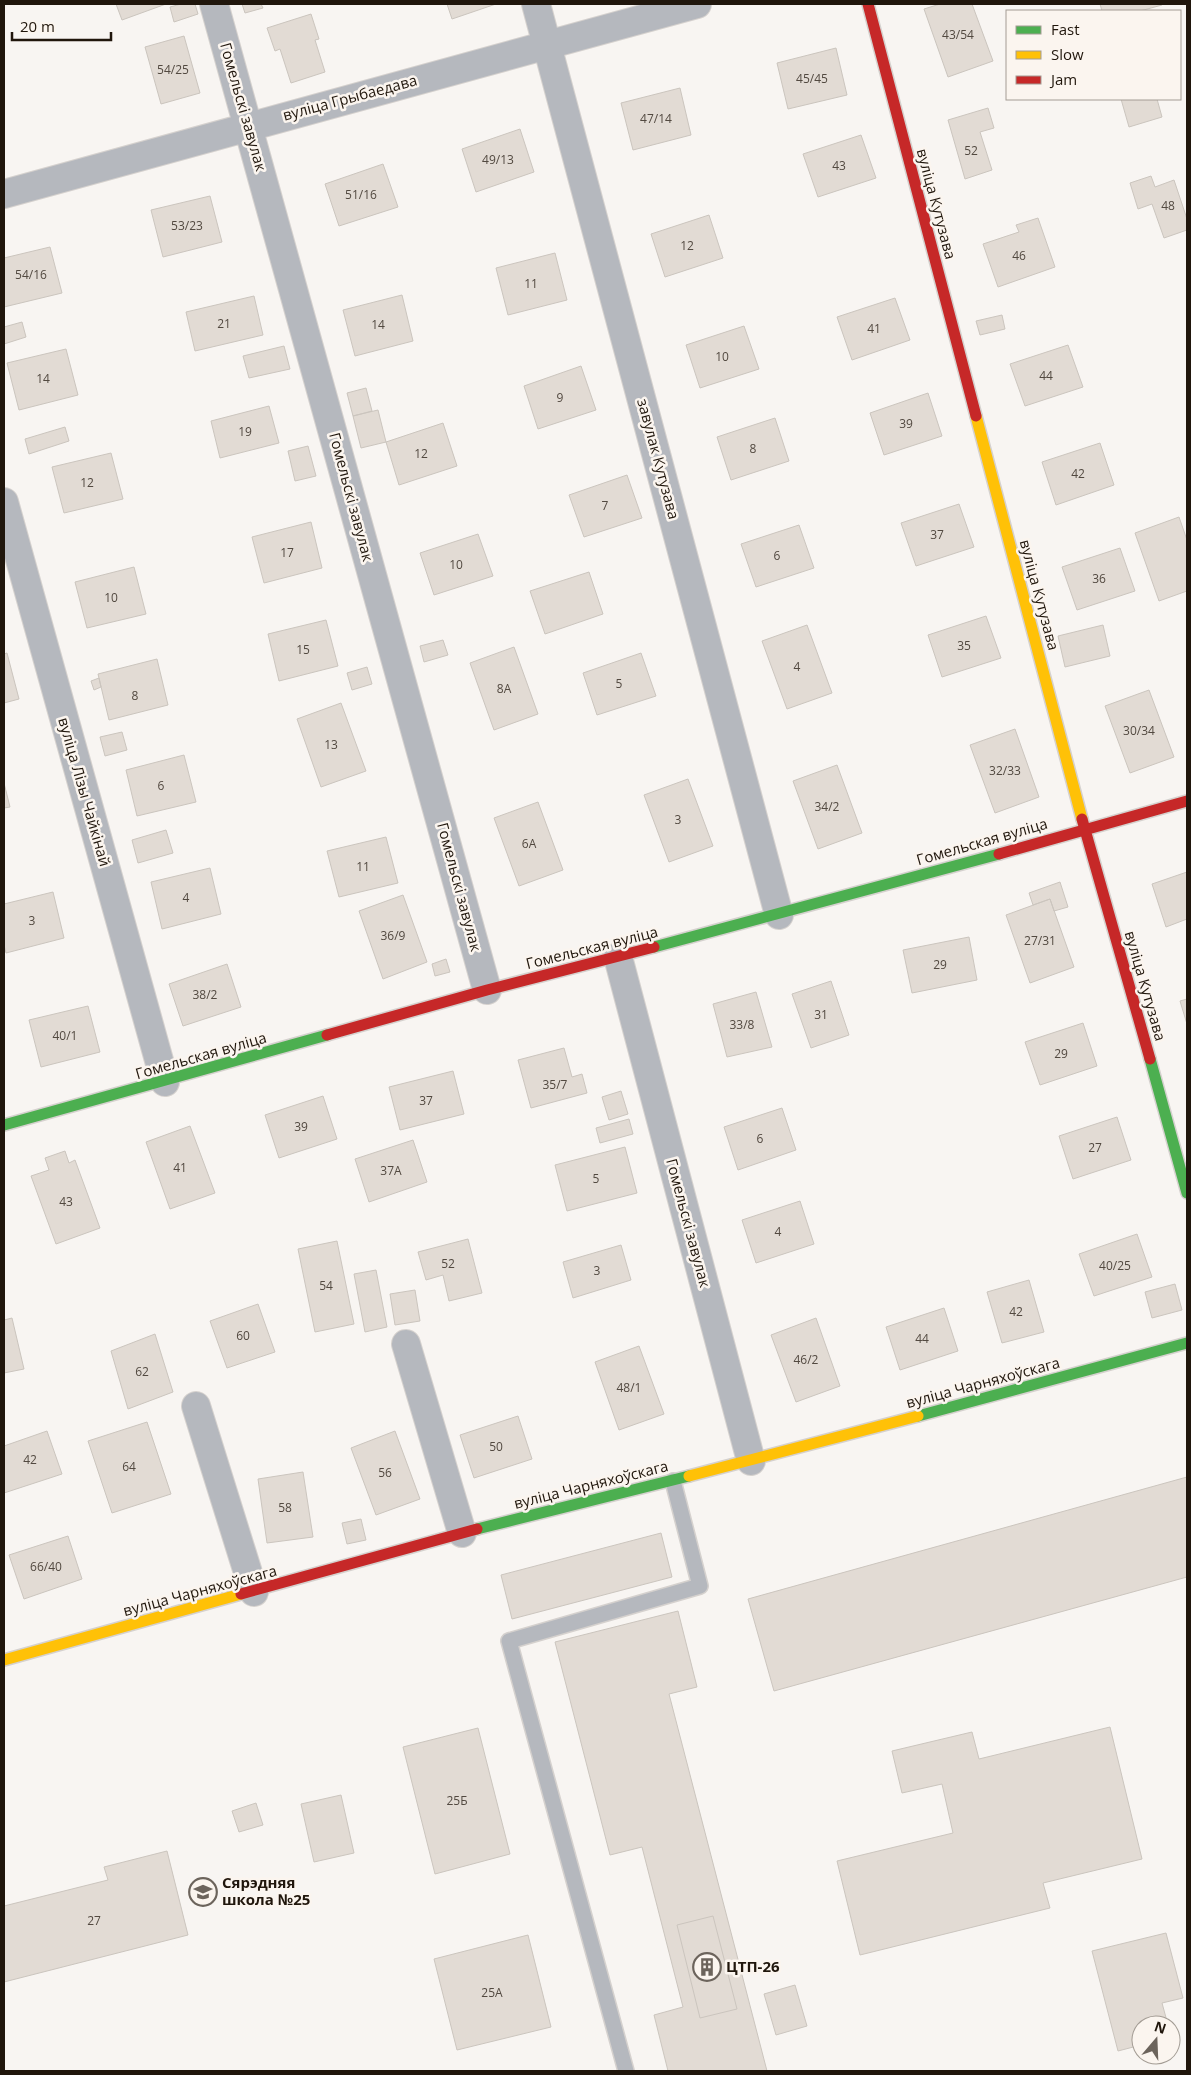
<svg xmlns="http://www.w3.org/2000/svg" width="1191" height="2075" viewBox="0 0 1191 2075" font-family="'Open Sans',sans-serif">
<rect width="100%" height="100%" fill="#f8f5f2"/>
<path fill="#e2dbd4" stroke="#cbc5be" d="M116,4H166L122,20Z
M181,4H195L198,14L174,22L170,7Z
M242,4H261L263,8L245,13Z
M447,4H496L452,19Z
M940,4H972L993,61L948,77L924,9Z
M1100,4H1162V5L1140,11H1102Z
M311,14L319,39L315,40L325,72L291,83L280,49L275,51L267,28Z
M184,36L200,93L161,104L145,47Z
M836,48L847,95L788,109L777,63Z
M680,88L691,135L633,150L621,103Z
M1121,99H1157L1162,117L1129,127Z
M988,108L994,128L980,132L992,170L965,179L948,120Z
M520,129L534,172L476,192L462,149Z
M861,135L876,178L818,197L803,154Z
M383,164L398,207L339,226L325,184Z
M1151,176L1155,187L1174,180L1187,219V230L1164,238L1152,204L1138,209L1130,183Z
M210,196L222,242L163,257L151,210Z
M709,215L723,258L665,277L651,234Z
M1038,218L1055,267L998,287L983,244L1019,232L1016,225Z
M50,247L62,293L4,307V258Z
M555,253L567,300L508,315L496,268Z
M402,295L413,341L355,356L343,310Z
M254,296L263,335L195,351L186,312Z
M895,298L910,340L852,360L837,317Z
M1002,315L1005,329L980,335L976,321Z
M22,322L26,337L4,344V327Z
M744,326L759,369L700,388L686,345Z
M1068,345L1083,387L1025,406L1010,364Z
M284,346L290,369L249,378L243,356Z
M66,349L78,395L19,410L7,363Z
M581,366L596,410L538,429L524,386Z
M366,388L372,411L353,416L347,393Z
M928,393L942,436L884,455L870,413Z
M269,406L279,443L220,458L211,421Z
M378,410L386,442L361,448L353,416Z
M775,418L789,461L731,480L717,437Z
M443,423L457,466L399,485L386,442Z
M65,427L69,441L29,454L25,439Z
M1100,443L1114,485L1056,505L1042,462Z
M308,446L316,476L295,481L288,451Z
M111,453L123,499L64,513L52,467Z
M627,475L642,518L584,537L569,495Z
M959,504L974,547L916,566L901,523Z
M1179,517L1187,540V591L1159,601L1135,533Z
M311,522L322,568L264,583L252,537Z
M799,525L814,568L756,587L741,544Z
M478,534L493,576L434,595L420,553Z
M1120,548L1135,591L1077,610L1062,567Z
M134,567L146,614L87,628L75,582Z
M589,572L603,614L545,634L530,591Z
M986,616L1001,658L942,677L928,635Z
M326,620L338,666L279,681L268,634Z
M807,625L832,693L787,709L762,641Z
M1103,625L1110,656L1065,667L1058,636Z
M443,640L448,655L424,662L420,646Z
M514,647L538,714L494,730L470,663Z
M7,653L19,699L4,703V654Z
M641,653L656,696L597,715L583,673Z
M157,659L168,705L109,720L98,674Z
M367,667L372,684L352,690L347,673Z
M99,678L101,687L94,690L91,681Z
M1149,690L1174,757L1130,773L1105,706Z
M341,703L366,771L321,787L297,719Z
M1015,729L1039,797L995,813L970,745Z
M122,732L127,750L105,756L100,737Z
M184,755L196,802L137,816L126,770Z
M837,765L862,833L818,849L793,781Z
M688,779L713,846L669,862L644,795Z
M4,783L10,807L4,808Z
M538,802L563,870L519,886L494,818Z
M166,830L173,853L138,863L132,840Z
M386,837L398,883L339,897L327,851Z
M210,868L221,914L162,929L151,882Z
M1187,872V919L1166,927L1152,884Z
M1060,882L1068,907L1054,911L1050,899L1033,905L1029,893Z
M53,892L64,938L6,953L4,945V904Z
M403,895L427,962L383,979L359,911Z
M1050,899L1074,967L1030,983L1006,915Z
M969,937L977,980L912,993L903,950Z
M446,959L450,972L435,976L432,964Z
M227,964L241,1007L183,1026L169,984Z
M831,981L849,1035L811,1048L792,994Z
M756,992L772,1047L727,1057L713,1004Z
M1187,999V1024L1180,1001Z
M88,1006L100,1052L41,1067L29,1020Z
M1083,1023L1097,1066L1040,1085L1025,1042Z
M564,1048L572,1077L582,1074L587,1093L531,1108L518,1060Z
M453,1071L464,1114L400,1130L389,1087Z
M621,1091L628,1114L609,1120L602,1097Z
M323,1096L337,1139L279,1158L265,1115Z
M782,1108L796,1150L738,1170L724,1127Z
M1117,1117L1131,1160L1073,1179L1059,1136Z
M629,1119L633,1134L600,1143L596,1128Z
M190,1126L215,1193L170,1209L146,1142Z
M413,1140L427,1182L369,1202L355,1159Z
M625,1147L637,1193L567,1211L555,1165Z
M65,1151L69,1163L75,1160L100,1228L56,1244L31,1176L49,1170L45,1158Z
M800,1201L814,1244L756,1263L742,1220Z
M1137,1234L1152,1277L1094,1296L1079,1254Z
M468,1239L482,1293L449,1301L443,1275L426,1280L418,1252Z
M337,1241L354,1324L315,1332L298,1249Z
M621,1245L631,1280L573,1298L563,1262Z
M376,1270L387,1327L365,1332L354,1274Z
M1029,1280L1044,1332L1002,1343L987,1292Z
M1175,1284L1182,1310L1152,1318L1145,1292Z
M415,1290L420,1321L395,1325L390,1294Z
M258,1304L275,1352L227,1368L210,1321Z
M944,1308L958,1351L900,1370L886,1327Z
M12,1318L24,1369L4,1373V1320Z
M816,1318L840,1386L796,1402L771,1335Z
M155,1334L173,1392L128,1409L111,1351Z
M639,1346L664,1414L619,1430L595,1362Z
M518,1416L532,1459L474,1478L460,1435Z
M147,1422L171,1494L112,1513L88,1441Z
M47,1431L62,1474L4,1493V1446Z
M395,1431L420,1499L376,1515L351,1448Z
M303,1472L313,1537L267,1543L258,1479Z
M1187,1477V1577L774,1691L748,1599Z
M361,1519L366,1540L347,1544L342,1523Z
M661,1533L672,1577L512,1619L501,1575Z
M68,1536L82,1579L24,1599L9,1555Z
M678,1611L697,1687L669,1694L767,2071H668L654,2015L683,2007L642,1847L610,1855L555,1642Z
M1110,1727L1142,1859L1043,1883L1050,1908L860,1955L837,1861L953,1833L942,1784L902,1793L892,1751L972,1732L979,1759Z
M478,1728L510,1854L435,1874L403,1747Z
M341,1795L354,1853L314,1862L301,1804Z
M256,1803L263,1825L239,1832L232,1811Z
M167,1851L188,1935L4,1982V1906L108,1880L104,1867Z
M713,1916L737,2009L700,2018L677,1925Z
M1166,1933L1183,1998L1162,2003L1168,2025H1141V2045L1118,2051L1092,1951Z
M528,1935L551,2027L457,2050L434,1959Z
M795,1985L807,2026L776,2035L764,1994Z"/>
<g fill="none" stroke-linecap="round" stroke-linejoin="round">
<defs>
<path id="lane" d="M626,2071L509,1641L700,1586L673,1481"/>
<path id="street" d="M214,4L487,990
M536,4L779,915
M4,194L697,4
M4,502L165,1082
M618,957L751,1461
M406,1344L462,1533
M196,1406L254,1592"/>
<path id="fast" d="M654,947L999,854
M1150,1059L1187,1193
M4,1125L327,1035
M918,1416L1187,1343
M477,1529L689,1476"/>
<path id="slow" d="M976,416L1082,819
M689,1476L918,1416
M4,1660L241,1594"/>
<path id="jam" d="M868,4L976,416
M1082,819L1150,1059
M999,854L1187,801
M327,1035L487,990L654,947
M241,1594L477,1529"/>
</defs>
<use href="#lane" stroke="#d5d1ce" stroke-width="18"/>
<use href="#street" stroke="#d5d1ce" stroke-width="30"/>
<use href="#fast" stroke="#d5d1ce" stroke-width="14"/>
<use href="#slow" stroke="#d5d1ce" stroke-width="14"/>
<use href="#jam" stroke="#d5d1ce" stroke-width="14"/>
<use href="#lane" stroke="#b5b8be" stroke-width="15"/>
<use href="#street" stroke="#b5b8be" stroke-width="28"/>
<use href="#fast" stroke="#4caf50" stroke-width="11"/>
<use href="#slow" stroke="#ffc107" stroke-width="11"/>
<use href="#jam" stroke="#c62828" stroke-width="11"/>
</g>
<defs>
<symbol id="school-ring" viewBox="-11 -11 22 22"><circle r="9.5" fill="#fbf5ef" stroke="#6c645c" stroke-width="1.5"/><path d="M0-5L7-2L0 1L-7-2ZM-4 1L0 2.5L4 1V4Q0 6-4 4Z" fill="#6c645c"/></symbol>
<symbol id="building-ring" viewBox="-11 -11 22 22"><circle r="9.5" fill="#fbf5ef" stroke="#6c645c" stroke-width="1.5"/><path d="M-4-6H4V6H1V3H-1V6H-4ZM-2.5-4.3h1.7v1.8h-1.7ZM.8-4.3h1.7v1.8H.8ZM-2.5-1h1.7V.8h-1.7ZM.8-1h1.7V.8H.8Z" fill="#6c645c"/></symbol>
</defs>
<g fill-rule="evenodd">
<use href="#school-ring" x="187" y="1876" width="32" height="32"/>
<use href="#building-ring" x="691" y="1951" width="32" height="32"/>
</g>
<g text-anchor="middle" stroke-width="5" stroke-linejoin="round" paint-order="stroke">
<g font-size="12" fill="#524940">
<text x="958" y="39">43/54</text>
<text x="173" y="74">54/25</text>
<text x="812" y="83">45/45</text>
<text x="656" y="123">47/14</text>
<text x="971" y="155">52</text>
<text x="498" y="164">49/13</text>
<text x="839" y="170">43</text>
<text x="361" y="199">51/16</text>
<text x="1168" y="210">48</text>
<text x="187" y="230">53/23</text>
<text x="687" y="250">12</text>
<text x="1019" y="260">46</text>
<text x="31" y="279">54/16</text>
<text x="531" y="288">11</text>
<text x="224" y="328">21</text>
<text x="378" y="329">14</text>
<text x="874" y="333">41</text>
<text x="722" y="361">10</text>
<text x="1046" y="380">44</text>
<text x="43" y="383">14</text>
<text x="560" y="402">9</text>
<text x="906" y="428">39</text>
<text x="245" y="436">19</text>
<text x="753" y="453">8</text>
<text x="421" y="458">12</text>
<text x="1078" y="478">42</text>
<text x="87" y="487">12</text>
<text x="605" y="510">7</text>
<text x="937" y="539">37</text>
<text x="287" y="557">17</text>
<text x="777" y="560">6</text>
<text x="456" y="569">10</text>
<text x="1099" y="583">36</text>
<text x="111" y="602">10</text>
<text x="964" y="650">35</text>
<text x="303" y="654">15</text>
<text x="797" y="671">4</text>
<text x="619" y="688">5</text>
<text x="504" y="693">8А</text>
<text x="135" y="700">8</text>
<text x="1139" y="735">30/34</text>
<text x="331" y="749">13</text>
<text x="1005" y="775">32/33</text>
<text x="161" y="790">6</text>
<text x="827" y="811">34/2</text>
<text x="678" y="824">3</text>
<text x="529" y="848">6А</text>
<text x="363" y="871">11</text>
<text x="186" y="902">4</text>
<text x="32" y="925">3</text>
<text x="393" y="940">36/9</text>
<text x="1040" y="945">27/31</text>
<text x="940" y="969">29</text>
<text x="205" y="999">38/2</text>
<text x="821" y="1019">31</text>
<text x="742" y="1029">33/8</text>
<text x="65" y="1040">40/1</text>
<text x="1061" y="1058">29</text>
<text x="555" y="1089">35/7</text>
<text x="426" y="1105">37</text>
<text x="301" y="1131">39</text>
<text x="760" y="1143">6</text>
<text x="1095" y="1152">27</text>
<text x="180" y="1172">41</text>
<text x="391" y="1175">37А</text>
<text x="596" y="1183">5</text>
<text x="66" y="1206">43</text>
<text x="778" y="1236">4</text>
<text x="448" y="1268">52</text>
<text x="1115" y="1270">40/25</text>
<text x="597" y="1275">3</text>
<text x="326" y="1290">54</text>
<text x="1016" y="1316">42</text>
<text x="243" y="1340">60</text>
<text x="922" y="1343">44</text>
<text x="806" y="1364">46/2</text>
<text x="142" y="1376">62</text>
<text x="629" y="1392">48/1</text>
<text x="496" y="1451">50</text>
<text x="30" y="1464">42</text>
<text x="129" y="1471">64</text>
<text x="385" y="1477">56</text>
<text x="285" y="1512">58</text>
<text x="46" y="1571">66/40</text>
<text x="457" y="1805">25Б</text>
<text x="94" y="1925">27</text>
<text x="492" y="1997">25А</text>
</g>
<g font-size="15" fill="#20160c" stroke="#fbf5ef">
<text transform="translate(350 98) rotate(-15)" y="5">вуліца Грыбаедава</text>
<text transform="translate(243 107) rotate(74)" y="5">Гомельскі завулак</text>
<text transform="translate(936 204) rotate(75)" y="5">вуліца Кутузава</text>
<text transform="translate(658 459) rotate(75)" y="5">завулак Кутузава</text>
<text transform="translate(351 497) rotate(75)" y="5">Гомельскі завулак</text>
<text transform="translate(1039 595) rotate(75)" y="5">вуліца Кутузава</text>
<text transform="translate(84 792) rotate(74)" y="5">вуліца Лізы Чайкінай</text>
<text transform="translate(982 842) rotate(-16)" y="5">Гомельская вуліца</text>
<text transform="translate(459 887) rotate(75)" y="5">Гомельскі завулак</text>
<text transform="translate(592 948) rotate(-14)" y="5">Гомельская вуліца</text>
<text transform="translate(1145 986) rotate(74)" y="5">вуліца Кутузава</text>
<text transform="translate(201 1056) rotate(-16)" y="5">Гомельская вуліца</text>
<text transform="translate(688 1223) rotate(75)" y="5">Гомельскі завулак</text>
<text transform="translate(983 1383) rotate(-15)" y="5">вуліца Чарняхоўскага</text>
<text transform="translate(591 1485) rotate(-14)" y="5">вуліца Чарняхоўскага</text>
<text transform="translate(200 1591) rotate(-15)" y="5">вуліца Чарняхоўскага</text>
</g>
<g font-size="15" font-weight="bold" fill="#20160c" stroke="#fbf5ef" text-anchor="start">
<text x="222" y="1888">Сярэдняя<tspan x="222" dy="17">школа №25</tspan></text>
<text x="726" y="1972">ЦТП-26</text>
</g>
</g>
<rect width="1191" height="2075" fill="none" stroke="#20160c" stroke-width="10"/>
<rect x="1006" y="10" width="175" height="90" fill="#fbf5ef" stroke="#a39c94"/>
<rect x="1016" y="26" width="25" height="8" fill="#4caf50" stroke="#a39c94"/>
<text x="1051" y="35" font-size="15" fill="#20160c">Fast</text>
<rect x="1016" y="51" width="25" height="8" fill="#ffc107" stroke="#a39c94"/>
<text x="1051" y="60" font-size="15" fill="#20160c">Slow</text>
<rect x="1016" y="76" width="25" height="8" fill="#c62828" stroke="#a39c94"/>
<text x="1051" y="85" font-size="15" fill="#20160c">Jam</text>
<g transform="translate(1156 2040) rotate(19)"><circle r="24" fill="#fbf5ef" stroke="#a39c94"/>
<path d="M0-4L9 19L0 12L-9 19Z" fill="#6c645c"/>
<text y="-8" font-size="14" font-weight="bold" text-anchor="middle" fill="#20160c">N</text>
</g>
<path d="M12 32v8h99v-8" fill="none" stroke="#20160c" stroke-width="2.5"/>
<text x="20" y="32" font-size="15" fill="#20160c" stroke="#fbf5ef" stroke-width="4" paint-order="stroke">20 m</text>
</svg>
